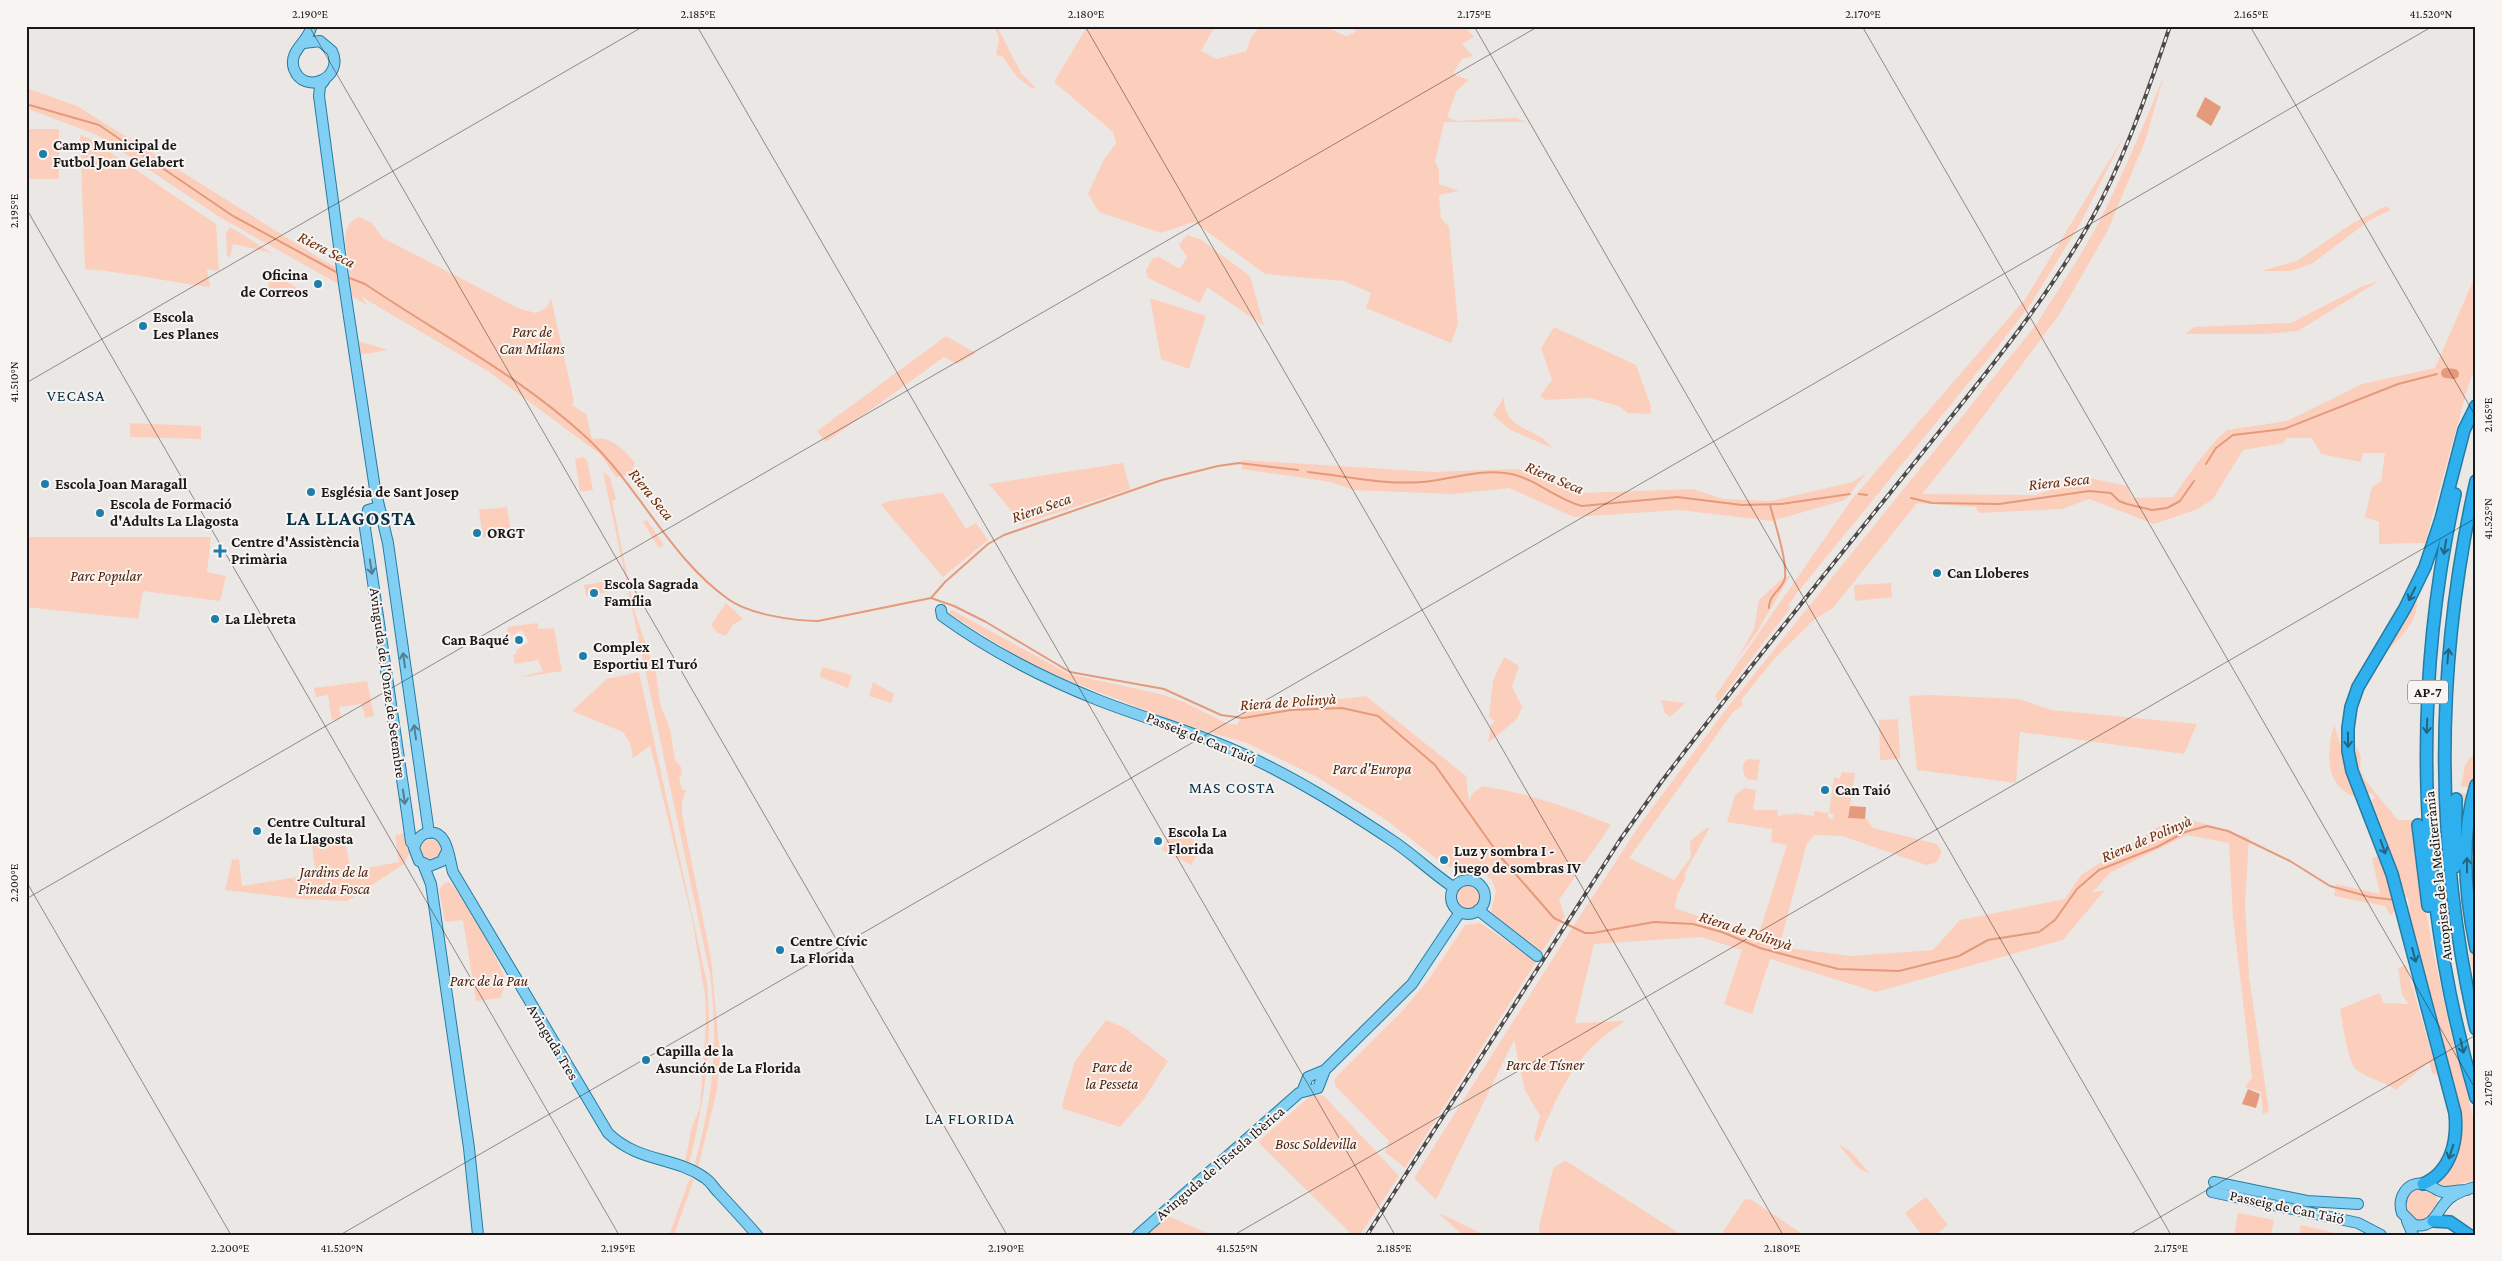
<svg xmlns="http://www.w3.org/2000/svg" width="2502" height="1261" viewBox="0 0 2502 1261" font-family="'Crimson Pro',serif">
<rect width="100%" height="100%" fill="#ebe7e5"/>
<path fill="#fccfbc" d="M994,26H997L1021,73L1035,87L1033,89L1017,77L1002,56L996,55L999,38Z
M1085,26H1215L1201,51L1217,59L1246,51L1251,38L1260,26L1326,27L1346,36L1354,33L1358,26H1464L1474,37L1462,44L1473,56L1462,59L1453,74L1469,80L1457,90L1447,117L1456,121L1516,118L1526,122H1444L1435,162L1439,169V184L1459,191L1439,195L1441,218L1449,227L1458,324L1451,343L1366,308L1371,293L1344,281L1265,274L1194,222L1161,233L1099,212L1088,194L1103,161L1116,143L1113,132L1054,82L1085,30Z
M2164,75L2146,139L2107,232L2059,315L1967,438L1922,494L2036,495L2085,477L2127,486L2132,498L2173,497L2197,463L2218,438L2227,430L2287,421L2362,384L2435,368L2476,274V366L2468,386L2425,543L2379,544V522L2365,517L2372,487L2381,481L2385,453H2363L2361,462L2321,454L2312,438H2286L2284,443L2243,450L2213,499L2198,509L2154,524L2089,499L2062,509L1979,513L1976,507L1917,503L1833,608L1814,620L1775,658L1741,700L1743,705L1733,712L1629,858L1674,880L1691,857L1690,841L1707,828L1709,829L1684,875L1686,878L1677,895L1675,908L1724,925L1756,943L1787,845L1771,842L1772,829L1727,822L1735,795L1744,788L1756,790L1753,810H1778L1777,814L1780,817L1784,814L1793,815V813L1814,816V811L1828,813V817L1832,819L1834,815L1829,813L1834,777L1840,779L1842,772L1855,773L1848,818L1867,819L1873,828L1937,844L1942,852L1936,863L1926,865L1842,836L1815,835L1807,843L1779,947L1851,956L1933,950L1960,920L2065,899L2081,875L2161,825L2195,821L2249,838L2245,904L2249,977L2269,1111L2263,1114L2261,1092L2245,1087L2252,1077L2233,917L2229,843L2187,835L2111,872L2092,893L2105,890L2063,940L1876,992L1770,959L1752,1014L1724,1004L1742,950L1701,937L1594,944L1575,1023L1626,1021C1576,1050 1559,1091 1538,1142L1534,1139L1540,1116L1525,1090L1514,1040L1436,1200L1414,1178L1576,922L1641,823L1727,708L2035,326C2060,287 2086,249 2106,208C2127,165 2146,120 2164,75Z
M26,88L77,106L324,261L349,274C350,254 335,227 359,217L372,223L383,238L520,309L536,313L547,307L551,298L574,401L572,405L586,414L592,439C610,435 624,450 635,463L630,475L616,477L600,454L489,372L362,297L367,305L352,296L351,291L221,218L97,135L26,108Z
M26,129H59V179H26Z
M80,135L89,138L216,224L219,271L207,269L210,287C168,282 127,272 85,269Z
M2124,136L2081,222L2032,302L1997,348L1797,593L1788,606L1791,607L1718,702L1715,696L1852,499L2026,298Z
M2386,206L2391,210L2370,220L2313,263L2291,271H2261L2297,261L2353,223Z
M230,227L272,253L233,244L230,257L227,256L226,233Z
M1187,235L1200,239L1250,276L1264,326L1207,287L1200,303L1148,278L1146,270L1153,258L1159,257L1180,269L1187,257L1179,245Z
M272,270L280,278L309,294V298L267,289Z
M2379,281L2298,331L2264,334H2185L2194,327L2291,323L2363,286Z
M1150,298L1206,316L1189,369L1161,359Z
M1554,327L1636,365L1651,406L1650,414L1628,413L1619,406L1589,398L1546,400L1540,396L1552,380L1541,348Z
M946,336L976,353L957,364L944,357L826,442L817,431Z
M358,341L388,350L359,355Z
M1504,397C1504,433 1538,426 1552,448L1509,429L1493,415Z
M130,423L201,426V439L130,437Z
M582,457L587,460L593,490L580,492L575,459Z
M1242,460L1433,472L1512,469L1533,471L1580,493L1693,489L1723,499L1772,501L1853,482L1867,472L1845,500L1772,521L1679,510L1574,517L1509,488L1452,494L1353,490L1331,482L1242,469Z
M1123,463L1130,489L1022,524L989,484Z
M603,472L609,476L616,499L612,501L635,613L656,673L660,704L670,729L675,760L681,767L682,775L679,777L682,790H686L682,802V814L711,959L720,1056L717,1090L698,1168L694,1167C713,1096 719,1047 710,974Z
M943,493L966,529L976,523L988,540L943,577L881,505L889,501Z
M507,507L511,533L483,538L479,510Z
M647,520L664,545L659,548L643,522Z
M26,537H211L207,572L226,576L220,601L143,591L138,619L26,607Z
M1790,576L1757,632L1735,663L1754,629L1759,600L1783,578Z
M605,582L607,592L586,596L584,585Z
M1891,583L1892,597L1855,601L1854,585Z
M2416,596C2422,620 2399,638 2385,654C2368,675 2349,711 2354,739C2355,746 2359,750 2361,756L2360,769L2365,780L2398,820H2413L2416,822L2421,880L2433,950L2450,1030L2476,1127V1180L2445,1187L2435,1184L2456,1145L2404,906L2409,905L2408,898L2401,897L2368,802L2375,798L2372,794L2367,793L2365,795L2359,785L2350,737L2358,694Z
M726,603L743,619L733,625L726,636L717,633L711,625Z
M952,610L1069,674L1160,694L1184,702L1226,723L1237,725L1244,711L1366,696L1466,776L1469,802L1472,794L1482,786C1527,793 1569,807 1611,825L1559,900L1565,916L1541,953L1491,912L1496,890L1491,879L1482,872L1469,868L1459,870L1446,866L1385,819L1315,776L1247,743L1184,725L1047,672L1013,654L948,613Z
M538,623V629L554,628L562,671L517,678L543,671L538,660L515,664L513,655L517,653L516,650L529,642L522,630L508,637L507,627Z
M1504,657L1519,666L1512,687L1522,707L1517,719L1488,743L1491,725L1495,721L1489,717L1493,681Z
M822,667L852,675L848,688L820,677Z
M639,672L707,983C713,1045 704,1104 689,1164L685,1162L692,1126L700,1108L706,1024L705,995L692,919L654,761L650,746L633,758L630,743L623,732L572,711L607,679Z
M367,681L374,716L365,718L362,704L339,707L341,718L332,720L328,695L316,697L314,688Z
M873,682L894,694L891,703L869,696Z
M1931,695L2019,699L2051,710L2197,724L2184,754L2020,732L2016,783L1917,770L1909,696Z
M1661,700L1685,703L1670,717L1665,713Z
M1898,719L1900,759L1880,760L1879,720Z
M2334,725L2358,798C2324,787 2326,754 2334,725Z
M2476,750V776L2473,787H2461L2465,765Z
M1748,759L1760,760L1757,780L1747,779C1742,773 1741,763 1748,759Z
M2460,793L2471,794L2468,920L2476,960V990L2464,922Z
M2476,806V921L2471,865Z
M1173,829L1202,845L1191,865L1162,850Z
M409,832L411,850L404,864L347,901L302,899L225,890L232,860L239,859L242,886L316,874L312,846L345,842L351,871L399,862L395,835Z
M421 849a10 10 0 1 1 20 0a10 10 0 1 1-20 0Z
M2382,855L2396,909L2391,916L2385,906L2334,896L2336,884L2380,894L2372,858Z
M449,882C457,886 504,968 505,979C506,984 502,992 501,998L476,1001L463,920L445,922L439,890L443,884Z
M1455 896a13 13 0 1 1 26 0a13 13 0 1 1-26 0Z
M1481,923L1536,962L1405,1168L1385,1152L1389,1141L1340,1091L1335,1085V1078L1403,1010L1429,979L1465,925Z
M2406,965L2438,1075L2432,1073L2429,1062L2396,1090C2384,1081 2368,1079 2357,1070C2347,1063 2343,1022 2340,1009L2380,993L2383,1003L2409,1004L2402,995L2398,968Z
M1106,1020L1125,1028L1168,1061L1144,1099L1120,1127L1064,1109L1062,1105L1075,1061Z
M1319,1095L1324,1096L1399,1176L1360,1235H1352L1258,1142L1310,1096Z
M1838,1144L1851,1152L1870,1174L1858,1168Z
M1565,1161L1571,1164L1682,1235H1540L1539,1227L1552,1173L1554,1167Z
M690,1178L694,1179L674,1235H669Z
M2404 1204a17 17 0 1 1 34 0a17 17 0 1 1-34 0Z
M1926,1197L1948,1225L1935,1235H1922L1905,1213Z
M1750,1199L1804,1235H1721L1744,1200Z
M1437,1212L1485,1235H1463Z
M2238,1213L2274,1220L2271,1235H2234Z
M1168,1216L1212,1235H1147Z
M2301,1225L2344,1235H2299Z"/>
<path fill="#e49a7b" d="M2205,97L2221,107L2211,126L2196,116Z
M1850,806L1866,807L1865,819L1848,818Z
M2248,1089L2260,1094L2256,1108L2242,1104Z"/>
<g fill="none" stroke-linecap="round" stroke-linejoin="round">
<path stroke="#e49a7b" stroke-width="2" d="M26,104L99,125L233,216L338,273
M347,277L365,284C439,334 520,376 586,437C638,485 669,557 728,599C748,614 793,621 818,621L931,598L945,582L988,544L1004,535L1162,480L1218,466L1239,463L1298,470
M2206,464L2216,448L2233,435L2284,429L2398,384L2437,374
M1308,472C1345,476 1384,485 1422,482C1449,480 1478,469 1505,473C1533,476 1555,499 1582,506L1677,497L1742,505L1781,504L1850,494
M1859,494L1867,495
M1911,498L1932,503L1999,504L2089,491L2111,493L2119,501L2127,504L2152,510L2167,508L2180,501L2194,481
M931,598L954,606L986,622L1070,672L1164,689L1221,715L1243,718L1291,710L1342,708L1378,716L1435,765L1499,855L1554,918L1585,933H1593L1654,922L1693,924L1722,932L1760,948L1838,969L1899,971L1959,956L1988,940L2039,932L2055,920L2077,889L2099,870L2157,847L2185,832L2207,826L2228,831L2290,861L2330,886L2370,897L2395,900
M1769,608C1768,595 1783,589 1785,578C1787,559 1775,524 1770,505"/>
<path stroke="#e49a7b" stroke-width="10" d="M2446,373L2454,374"/>
<defs>
<path id="major" d="M304,43L320,41L332,51C345,78 304,96 294,69C288,51 307,43 311,28
M324,81L320,86L319,96L344,284L375,489L388,543L429,833
M382,514L375,508L368,510L365,528L407,813L411,842L414,846
M941,610L942,616C990,651 1043,678 1098,700C1146,719 1196,732 1243,754C1296,778 1345,809 1393,841C1414,855 1432,873 1453,887
M447,851L442,861L430,866L419,861L414,848C416,841 419,835 427,833C448,828 449,859 453,872L608,1133C639,1163 674,1156 705,1178C711,1182 713,1187 718,1192C731,1206 744,1220 757,1235
M423,864L431,884L469,1148L478,1235
M1451 897a17 17 0 1 1 34 0a17 17 0 1 1-34 0Z
M1478,910L1537,956
M1302,1092L1308,1077L1325,1070L1412,984L1460,912
M2214,1182L2307,1201L2358,1204
M2467,1190C2459,1190 2451,1192 2443,1192C2436,1191 2432,1185 2425,1184C2407,1180 2397,1198 2402,1213L2414,1225C2436,1229 2436,1209 2450,1198C2457,1193 2467,1189 2476,1187
M2212,1192L2358,1223L2381,1235
M2407,1221L2413,1235
M1138,1235L1299,1093L1318,1088L1325,1070"/>
<path id="highway" d="M2476,481C2435,663 2434,847 2476,1029
M2455,494C2411,692 2418,903 2476,1098
M2476,785C2460,836 2465,896 2476,948
M2418,825L2428,906
M2455,867L2456,799
M2423,1184C2451,1172 2458,1141 2455,1113L2392,874L2352,771L2348,751V728L2351,707L2358,687L2405,608L2425,567L2441,519L2464,430L2476,406
M2433,1221L2450,1222L2469,1235"/>
</defs>
<use href="#major" stroke="#267ba2" stroke-width="12"/>
<use href="#highway" stroke="#267ba2" stroke-width="14"/>
<use href="#major" stroke="#81d0f4" stroke-width="10"/>
<use href="#highway" stroke="#2db0ed" stroke-width="11"/>
<defs>
<path id="rail" d="M1367,1235L1620,840L1662,781C1743,675 1827,571 1911,467C1973,389 2038,313 2088,226C2123,163 2147,94 2170,26"/>
</defs>
<use href="#rail" stroke="#4d4b4a" stroke-width="4"/>
<use href="#rail" stroke="#f8f4f2" stroke-width="2" stroke-dasharray="5.5" stroke-linecap="butt"/>
</g>
<defs><path id="oneway-shaft" d="M-6 0H5M1.5-3L5.5 0L1.5 3" fill="none" stroke-width="1.6" stroke-linecap="round" stroke-linejoin="round" transform="scale(1.25)"/></defs>
<g stroke="#246482">
<use href="#oneway-shaft" transform="translate(2445 547) rotate(100)"/>
<use href="#oneway-shaft" transform="translate(2412 594) rotate(117)"/>
<use href="#oneway-shaft" transform="translate(2448 656) rotate(-85)"/>
<use href="#oneway-shaft" transform="translate(2427 726) rotate(92)"/>
<use href="#oneway-shaft" transform="translate(2348 740) rotate(89)"/>
<use href="#oneway-shaft" transform="translate(2383 847) rotate(70)"/>
<use href="#oneway-shaft" transform="translate(2467 865) rotate(-90)"/>
<use href="#oneway-shaft" transform="translate(2414 955) rotate(75)"/>
<use href="#oneway-shaft" transform="translate(2462 1046) rotate(77)"/>
<use href="#oneway-shaft" transform="translate(2451 1152) rotate(108)"/>
</g>
<g stroke="#537d91">
<use href="#oneway-shaft" transform="translate(371 567) rotate(81)"/>
<use href="#oneway-shaft" transform="translate(404 660) rotate(-98)"/>
<use href="#oneway-shaft" transform="translate(415 732) rotate(-98)"/>
<use href="#oneway-shaft" transform="translate(404 797) rotate(82)"/>
</g>
<path fill="none" stroke="#1a1818" stroke-width="1" stroke-opacity="0.45" d="M309,26L1007,1235M697,26L1395,1235M1085,26L1783,1235M1474,26L2171,1235M1862,26L2476,1090M2250,26L2476,417M26,208L619,1235M26,383L644,26M26,881L231,1235M26,899L1539,26M340,1235L2433,26M1234,1235L2476,518M2129,1235L2476,1035"/>
<g fill="#1f7daa" stroke="#f8f4f2" stroke-width="2">
<circle cx="43" cy="154" r="5"/>
<circle cx="318" cy="284" r="5"/>
<circle cx="143" cy="326" r="5"/>
<circle cx="45" cy="484" r="5"/>
<circle cx="311" cy="492" r="5"/>
<circle cx="100" cy="513" r="5"/>
<circle cx="477" cy="533" r="5"/>
<path d="M217.5 543.5h5v5h5v5h-5v5h-5v-5h-5v-5h5z"/>
<circle cx="1937" cy="573" r="5"/>
<circle cx="594" cy="593" r="5"/>
<circle cx="215" cy="619" r="5"/>
<circle cx="519" cy="640" r="5"/>
<circle cx="583" cy="656" r="5"/>
<circle cx="1825" cy="790" r="5"/>
<circle cx="257" cy="831" r="5"/>
<circle cx="1158" cy="841" r="5"/>
<circle cx="1444" cy="860" r="5"/>
<circle cx="780" cy="950" r="5"/>
<circle cx="646" cy="1060" r="5"/>
</g>
<g text-anchor="middle" stroke-width="4" stroke-linejoin="round" paint-order="stroke">
<rect fill="#f8f4f2" stroke="#5d5a59" stroke-width="1" x="2408" y="680.5" width="40" height="23" rx="4"/>
<g font-size="14" font-weight="bold" fill="#1a1818">
<text x="2428" y="697">AP-7</text>
</g>
<g font-size="15" font-weight="bold" fill="#1a1818" stroke="#f8f4f2" text-anchor="start">
<text x="53" y="150">Camp Municipal de<tspan x="53" dy="17">Futbol Joan Gelabert</tspan></text>
<text x="308" y="280" text-anchor="end">Oficina<tspan x="308" dy="17">de Correos</tspan></text>
<text x="153" y="322">Escola<tspan x="153" dy="17">Les Planes</tspan></text>
<text x="55" y="489">Escola Joan Maragall</text>
<text x="321" y="497">Església de Sant Josep</text>
<text x="110" y="509">Escola de Formació<tspan x="110" dy="17">d'Adults La Llagosta</tspan></text>
<text x="487" y="538">ORGT</text>
<text x="231" y="547">Centre d'Assistència<tspan x="231" dy="17">Primària</tspan></text>
<text x="1947" y="578">Can Lloberes</text>
<text x="604" y="589">Escola Sagrada<tspan x="604" dy="17">Família</tspan></text>
<text x="225" y="624">La Llebreta</text>
<text x="509" y="645" text-anchor="end">Can Baqué</text>
<text x="593" y="652">Complex<tspan x="593" dy="17">Esportiu El Turó</tspan></text>
<text x="1835" y="795">Can Taió</text>
<text x="267" y="827">Centre Cultural<tspan x="267" dy="17">de la Llagosta</tspan></text>
<text x="1168" y="837">Escola La<tspan x="1168" dy="17">Florida</tspan></text>
<text x="1454" y="856">Luz y sombra I -<tspan x="1454" dy="17">juego de sombras IV</tspan></text>
<text x="790" y="946">Centre Cívic<tspan x="790" dy="17">La Florida</tspan></text>
<text x="656" y="1056">Capilla de la<tspan x="656" dy="17">Asunción de La Florida</tspan></text>
</g>
<g font-size="15" font-style="italic" fill="#4b1d06" stroke="#f8f4f2">
<text x="532" y="337">Parc de<tspan x="532" dy="17">Can Milans</tspan></text>
<text x="106" y="581">Parc Popular</text>
<text x="1372" y="774">Parc d'Europa</text>
<text x="334" y="877">Jardins de la<tspan x="334" dy="17">Pineda Fosca</tspan></text>
<text x="489" y="986">Parc de la Pau</text>
<text x="1545" y="1070">Parc de Tísner</text>
<text x="1112" y="1072">Parc de<tspan x="1112" dy="17">la Pesseta</tspan></text>
<text x="1316" y="1149">Bosc Soldevilla</text>
</g>
<g font-size="15" fill="#1a1818" stroke="#f8f4f2">
<text transform="translate(388 683) rotate(82)" y="5">Avinguda de l'Onze de Setembre</text>
<text transform="translate(1201 738) rotate(22)" y="5">Passeig de Can Taió</text>
<text transform="translate(2438 876) rotate(-96)" y="5">Autopista de la Mediterrània</text>
<text transform="translate(553 1042) rotate(59)" y="5">Avinguda Tres</text>
<text transform="translate(1220 1163) rotate(-41)" y="5">Avinguda de l'Estela Ibèrica</text>
<text transform="translate(2287 1207) rotate(12)" y="5">Passeig de Can Taió</text>
</g>
<g font-size="16" font-style="italic" fill="#6c2a07" stroke="#f8f4f2">
<text transform="translate(327 249) rotate(27)" y="6">Riera Seca</text>
<text transform="translate(1555 477) rotate(23)" y="6">Riera Seca</text>
<text transform="translate(2059 481) rotate(-6)" y="6">Riera Seca</text>
<text transform="translate(652 494) rotate(51)" y="6">Riera Seca</text>
<text transform="translate(1041 507) rotate(-19)" y="6">Riera Seca</text>
<text transform="translate(1288 701) rotate(-4)" y="6">Riera de Polinyà</text>
<text transform="translate(2146 838) rotate(-23)" y="6">Riera de Polinyà</text>
<text transform="translate(1746 930) rotate(18)" y="6">Riera de Polinyà</text>
</g>
<g font-size="16" letter-spacing="1" fill="#053247" stroke="#f8f4f2">
<text x="76" y="401">VECASA</text>
<text x="1232" y="793">MAS COSTA</text>
<text x="970" y="1124">LA FLORIDA</text>
</g>
<g font-size="20" font-weight="bold" letter-spacing="1" fill="#053247" stroke="#f8f4f2">
<text x="351" y="525">LA LLAGOSTA</text>
</g>
</g>
<rect width="2502" height="1261" fill="none" stroke="#f8f4f2" stroke-width="55"/>
<rect x="28" y="28" width="2446" height="1206" fill="none" stroke="#1a1818" stroke-width="2"/>
<g font-size="12" text-anchor="middle" fill="#1a1818">
<text x="310" y="18">2.190°E</text>
<text x="698" y="18">2.185°E</text>
<text x="1086" y="18">2.180°E</text>
<text x="1474" y="18">2.175°E</text>
<text x="1863" y="18">2.170°E</text>
<text x="2251" y="18">2.165°E</text>
<text x="2431" y="18">41.520°N</text>
<text transform="translate(14 211) rotate(-90)" y="4">2.195°E</text>
<text transform="translate(14 382) rotate(-90)" y="4">41.510°N</text>
<text transform="translate(2488 415) rotate(-90)" y="4">2.165°E</text>
<text transform="translate(2488 519) rotate(-90)" y="4">41.525°N</text>
<text transform="translate(14 883) rotate(-90)" y="4">2.200°E</text>
<text transform="translate(2488 1088) rotate(-90)" y="4">2.170°E</text>
<text x="230" y="1252">2.200°E</text>
<text x="342" y="1252">41.520°N</text>
<text x="618" y="1252">2.195°E</text>
<text x="1006" y="1252">2.190°E</text>
<text x="1237" y="1252">41.525°N</text>
<text x="1394" y="1252">2.185°E</text>
<text x="1782" y="1252">2.180°E</text>
<text x="2171" y="1252">2.175°E</text>
</g>
</svg>
